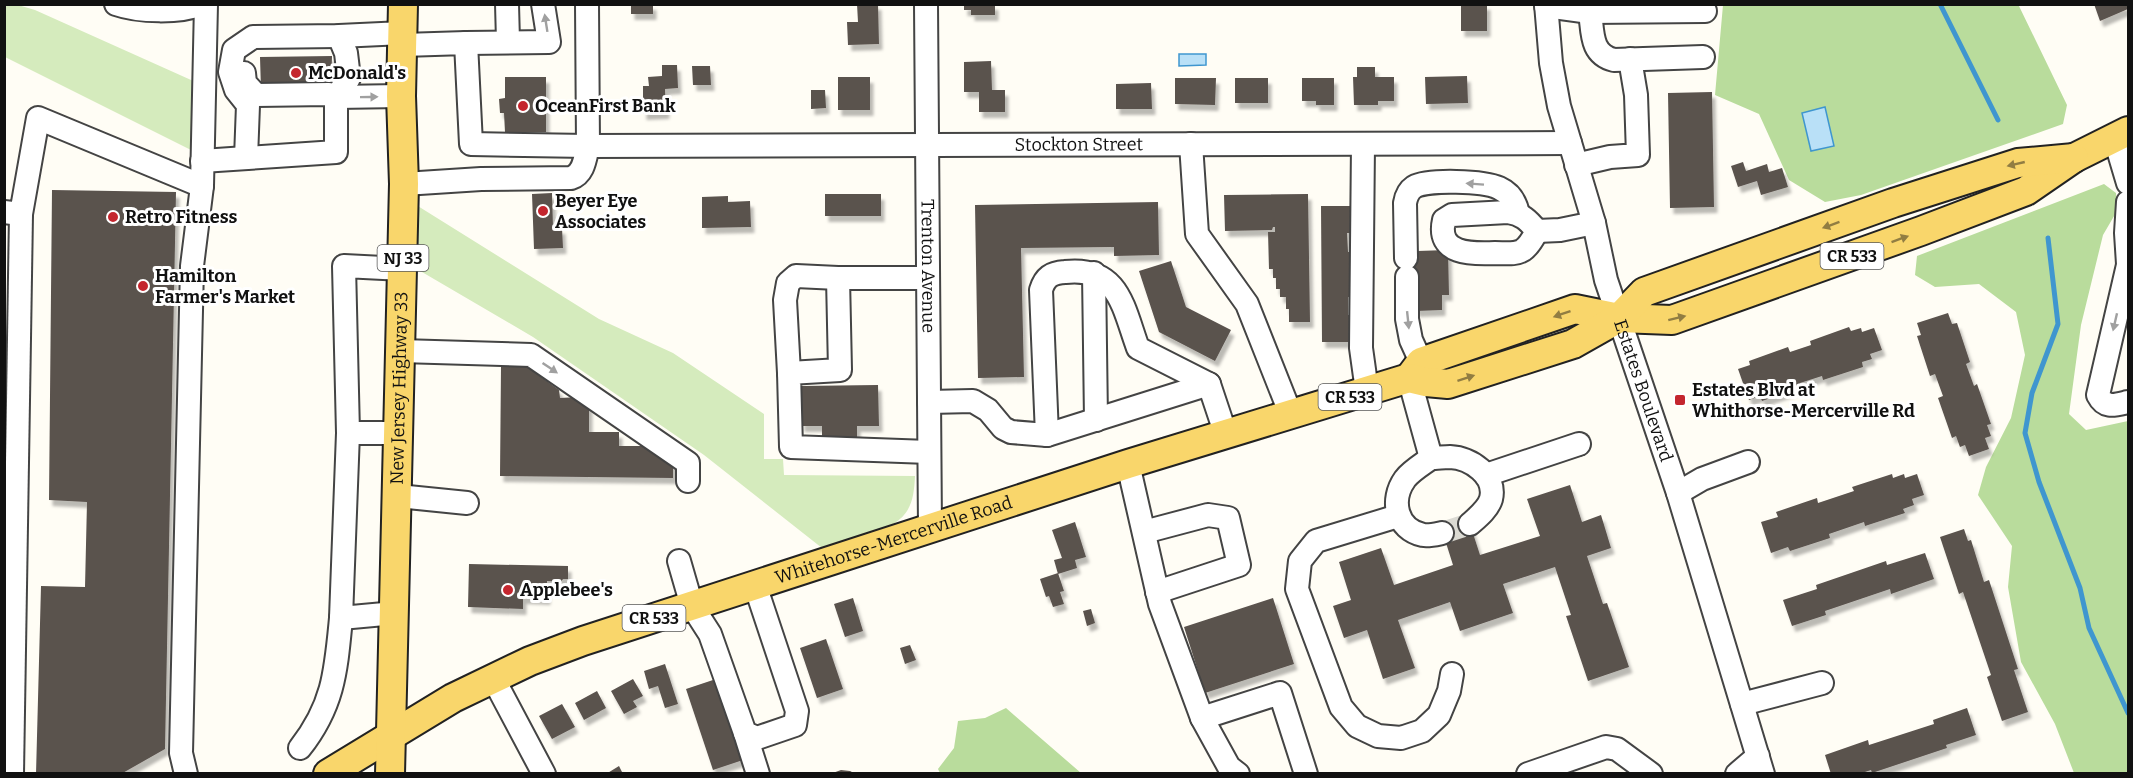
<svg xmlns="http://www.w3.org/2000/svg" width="2133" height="778" viewBox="0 0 2133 778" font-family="Bitter,serif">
<defs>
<filter id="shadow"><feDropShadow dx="3.5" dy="6" stdDeviation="1.5" flood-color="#0004"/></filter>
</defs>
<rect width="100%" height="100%" fill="#fffdf5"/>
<path fill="#d5ebbd" d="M4,5H18L35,10L200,84L197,153L5,57Z
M413,203L599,319L673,353L764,414V459H783L784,475L915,476C914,496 912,513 893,524L822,548L704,455L533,337L410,265Z"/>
<path fill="#b9dc9c" d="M2018,4L2067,105L2063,124L1861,195L1825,202L1789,180L1759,114L1715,95L1723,5Z
M2104,184L2116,193L2117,211L2103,235L2081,325L2069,414L2086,430L2128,421V773H2074L2055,724L2021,662L2008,587L2012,546L1978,495L1986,467L2011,418L2025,355L2016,312L1979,284L1935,287L1915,275L1917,256Z
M1006,708L1081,773H940L938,769L954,748L958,721L985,718Z"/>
<path fill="#b9e0f7" stroke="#3f96cf" stroke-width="1.5" d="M1179,54H1206V65L1179,66Z
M1825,107L1834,146L1811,151L1802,113Z"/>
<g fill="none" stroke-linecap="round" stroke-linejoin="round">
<path stroke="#3f96cf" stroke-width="5" d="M1940,4L1998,120
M2048,238L2058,324L2032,393L2025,433L2039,482L2080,588L2089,628L2128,713"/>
</g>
<path fill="#5a524d" filter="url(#shadow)" d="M631,4H653V14H631Z
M857,4H878L879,44L848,45L847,22H858Z
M964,4H995V15H971V10H964Z
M1461,4H1487V31H1461Z
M2094,4H2128V9L2100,21Z
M332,56L331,89L261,90L260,57Z
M991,61L992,90H1005V112H979V92H964V62Z
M662,65H677L678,88L665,89L666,113L643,114V86H649L648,77L662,76Z
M692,66H710L711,85H693Z
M1357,67H1375V77H1394V101H1378V105H1354L1353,77H1357Z
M1467,76L1468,103L1426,104L1425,77Z
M505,77H546V132H505L504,113H500L499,99L505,98Z
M838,77H870V110H838Z
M1175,78H1216L1215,105L1175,104Z
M1235,78H1268V103H1235Z
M1302,78H1334V105H1316V101H1302Z
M1151,83L1152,109H1116V84Z
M811,90H825L826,108L811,109Z
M1712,92L1714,207L1670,208L1668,93Z
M1743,162L1746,171L1767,164L1769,172L1782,168L1788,187L1761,195L1757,181L1738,187L1731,166Z
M52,190L176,192L165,749L121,774H36L41,586L85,587L87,502L49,500Z
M552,193L553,228H562L563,248L534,249L532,194Z
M825,194H881V216H825Z
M1308,194L1310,322H1289V309H1286V297H1280V289H1276V278H1273V269H1269L1268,232H1275V227H1273L1272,230L1225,231L1224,195Z
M728,196V202L750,201L751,227L702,228V197Z
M1158,202L1159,255L1114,256V247L1021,248L1024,377L978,378L975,205Z
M1321,206H1350V233H1347L1348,252H1352V297H1348V315H1351V342H1322Z
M1448,250L1449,295H1442V310L1416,311L1400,277V258H1417V251Z
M1171,261L1186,307L1231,330L1215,361L1159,332L1139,271Z
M1948,313L1952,324L1957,323L1970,362L1966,364L1974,386L1977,384L1991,424L1987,425L1991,436L1985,438L1989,449L1969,456L1965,445L1960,447L1956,436L1952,438L1938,398L1943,396L1935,374L1930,376L1917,336L1921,335L1917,323Z
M1849,327L1851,331L1861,328L1862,332L1874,328L1882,350L1870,354L1872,359L1862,362L1863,367L1823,380L1822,376L1800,383L1802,387L1762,401L1760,396L1749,400L1738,369L1750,365L1749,361L1788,347L1790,352L1811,345L1810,341Z
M501,366H526L559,390L560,398L579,397L589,405V432H619V446H652L673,460V478L500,476Z
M878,385L879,426H857V442H822V426H801L800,386Z
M1892,474L1893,478L1904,474L1905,478L1917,474L1924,495L1912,499L1914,505L1903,509L1905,513L1865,526L1864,522L1829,534L1830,538L1790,551L1788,547L1771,553L1761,522L1778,517L1776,512L1817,498L1818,503L1854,491L1852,487Z
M1570,485L1582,522L1601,515L1611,548L1587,556L1603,604L1607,603L1629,667L1588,681L1566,616L1571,615L1555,567L1503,584L1513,613L1460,631L1450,602L1398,620L1415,668L1383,679L1367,630L1344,638L1333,606L1351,600L1339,562L1381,548L1394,585L1453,565L1441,527L1468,518L1480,555L1540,536L1527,499Z
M1075,522L1086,557L1075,560L1077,568L1058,574L1054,560L1062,558L1052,530Z
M1964,529L1968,541L1971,540L1984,582L1989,580L2018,669L2014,670L2028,712L2002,721L1987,677L1991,675L1963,592L1959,594L1940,537Z
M1925,553L1934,579L1891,594L1890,589L1825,611L1826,615L1792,626L1783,600L1817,589L1816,585L1886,561L1887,565Z
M469,564L568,566V579H563L561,582L547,581V599L523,598V609L468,607Z
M1058,573L1064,591L1060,592L1064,604L1053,607L1049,596L1046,597L1040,579Z
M853,598L863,631L845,637L834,604Z
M1273,598L1294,664L1205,693L1184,627Z
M1091,609L1095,623L1087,626L1083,611Z
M826,639L843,689L817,698L800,648Z
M910,645L916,660L905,664L900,648Z
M665,664L678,704L665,708L658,686L649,689L644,671Z
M633,679L643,696L633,701L637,707L624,714L611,691Z
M716,679L743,760L713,770L686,689Z
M597,691L606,708L584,720L575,703Z
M562,704L575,727L552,739L539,716Z
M1967,708L1976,735L1946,745L1947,748L1872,773L1871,770L1859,774H1831L1825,755L1868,740L1869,745L1934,724L1933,720Z
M619,766L623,774H606Z
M841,770L850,771L856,774H830Z"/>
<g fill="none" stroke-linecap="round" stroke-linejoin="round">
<path stroke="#dbdad3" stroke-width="22" stroke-dasharray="22 11" stroke-linecap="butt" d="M1442,533L1470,524"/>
<defs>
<g id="minor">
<path d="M116,4C139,12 179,13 203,4"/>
<path d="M507,4L508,41"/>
<path id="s1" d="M926,4L930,529"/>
<path id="s2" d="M1546,4L1551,63L1559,106L1594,223L1606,280L1678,493L1763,774"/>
<path d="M1546,6L1590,12L1705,11"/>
<path d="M1590,12C1593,32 1590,54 1614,60L1703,57"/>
<path d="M466,43L549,42L543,4"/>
<path id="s3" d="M403,45L466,43L471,144L588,146L1570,143"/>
<path d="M244,73L245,83L256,95L329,94L336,97L401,96"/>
<path d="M2114,136L2128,183"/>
<path d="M1191,144L1197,234L1247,304L1291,415"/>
<path d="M1363,144L1361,348L1367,391"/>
<path d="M246,158L248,105L236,90L230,72L234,50L253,37L339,36L403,33"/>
<path d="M202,161L336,152V97L349,78L346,53L339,36"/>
<path d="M1576,165L1610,157L1638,155L1636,95L1630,59"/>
<path d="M404,184L481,179L571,178C584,174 585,158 588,146L587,4"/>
<path d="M2128,202L2126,233L2128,264"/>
<path d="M4,212L21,214L38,118L202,186"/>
<path d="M1508,212C1522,214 1528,220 1537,231C1533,238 1530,245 1523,250C1515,255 1505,253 1495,253C1472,254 1436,255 1444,220L1452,215Z"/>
<path d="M1537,231L1560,230L1594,223"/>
<path d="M1406,258L1405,203C1406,197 1408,191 1414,187C1428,179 1484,181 1499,188C1510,193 1516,203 1518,214"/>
<path d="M2128,265L2098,395C2105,409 2115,405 2128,402"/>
<path d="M1094,273L1096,420"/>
<path d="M1407,277V319L1411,340L1421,362"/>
<path d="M928,278H838L840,370L789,373L791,447L929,452"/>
<path d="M401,351L531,355L688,463V481"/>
<path d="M789,373L785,300L788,283L796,276L838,278"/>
<path d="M1409,378L1431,458C1437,458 1444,457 1450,457C1470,458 1497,475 1491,499C1488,509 1478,517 1470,524"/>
<path d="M929,402L973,401L988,410L1003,428L1011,432L1047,435L1041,290C1045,277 1051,273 1065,272C1119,266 1123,307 1138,348L1209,384L1226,435"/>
<path d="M348,433H399"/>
<path d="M1047,435L1209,384"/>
<path d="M1431,458C1423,464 1411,471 1405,479C1390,500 1396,529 1423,535C1429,536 1437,534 1442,533"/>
<path d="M1128,464L1160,604L1202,718L1229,767L1238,774"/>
<path d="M1486,475L1579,444"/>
<path d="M1678,493L1702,479L1748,462"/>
<path d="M398,496L467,503"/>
<path d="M1398,516L1316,541L1300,561L1297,589L1341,707L1357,726L1378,736L1401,738L1422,731L1439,715L1449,691L1452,674"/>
<path d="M1144,532L1208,515L1228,518L1239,565L1157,592"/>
<path d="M679,561L692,606L710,634L745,733L757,738L795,725L797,711L755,585"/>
<path d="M395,613L341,618L348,433L344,266L403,269"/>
<path d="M493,678L544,774"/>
<path d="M1742,704L1822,683"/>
<path d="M1202,718L1280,693L1306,774"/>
<path d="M745,733L758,774"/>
<path d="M300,748C334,705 336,670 341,618"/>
<path d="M12,774L21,214"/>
<path d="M186,774L181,753L192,266L202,186L206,4"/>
<path d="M1528,774L1606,747L1617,749L1651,774"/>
<path d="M1737,774L1758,756"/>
</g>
<g id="major">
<path d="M1409,378L1421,362L1575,309L1619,318L1672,320L1921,231L2026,191L2074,158L2128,131"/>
<path id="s4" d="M328,774L453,698L530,661L583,641L1128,464L1409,378L1426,382L1448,384L1573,344L1619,318L1644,292L1893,203L2018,163L2074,158"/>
<path id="s5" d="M390,774L404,184L401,96L403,4"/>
</g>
</defs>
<use href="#minor" stroke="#444" stroke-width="26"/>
<use href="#major" stroke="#222" stroke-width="32"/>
<use href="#minor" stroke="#fff" stroke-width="22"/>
<use href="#major" stroke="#f9d66b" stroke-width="28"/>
</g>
<defs><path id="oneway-solid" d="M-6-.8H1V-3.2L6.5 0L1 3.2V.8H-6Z" transform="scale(1.5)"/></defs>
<g fill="#a0a0a0">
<use href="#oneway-solid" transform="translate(546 23) rotate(-99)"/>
<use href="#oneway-solid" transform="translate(369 97) rotate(-1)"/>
<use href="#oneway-solid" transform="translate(1475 184) rotate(-176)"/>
<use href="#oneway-solid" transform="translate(1408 320) rotate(84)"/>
<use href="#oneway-solid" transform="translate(2115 322) rotate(103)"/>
<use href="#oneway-solid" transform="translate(550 368) rotate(34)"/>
</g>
<g fill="#917d42">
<use href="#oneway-solid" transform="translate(2016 164) rotate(167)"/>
<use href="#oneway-solid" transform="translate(1831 225) rotate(160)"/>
<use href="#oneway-solid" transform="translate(1900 239) rotate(-20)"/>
<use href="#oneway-solid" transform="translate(1562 314) rotate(161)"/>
<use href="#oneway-solid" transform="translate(1677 318) rotate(-14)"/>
<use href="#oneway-solid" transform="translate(1466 378) rotate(-18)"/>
</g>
<g fill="#c4262e" stroke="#fff" stroke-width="2">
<circle cx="296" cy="73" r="6"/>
<circle cx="523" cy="106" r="6"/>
<circle cx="543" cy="211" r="6"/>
<circle cx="113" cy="217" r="6"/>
<circle cx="143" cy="286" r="6"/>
<rect x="1674" y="394" width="12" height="12" rx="3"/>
<circle cx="508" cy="590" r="6"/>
</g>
<g text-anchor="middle" stroke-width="6" stroke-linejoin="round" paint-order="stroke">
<g fill="#fff" stroke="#585858" stroke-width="1.5">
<rect x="1820.5" y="243" width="63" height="26" rx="4.5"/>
<rect x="377.5" y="245" width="51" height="26" rx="4.5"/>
<rect x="1318.5" y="384" width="63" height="26" rx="4.5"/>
<rect x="622.5" y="605" width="63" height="26" rx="4.5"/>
</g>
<g font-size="16" font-weight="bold" fill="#111">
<text x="1852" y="262">CR 533</text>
<text x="403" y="264">NJ 33</text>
<text x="1350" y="403">CR 533</text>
<text x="654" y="624">CR 533</text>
</g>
<g font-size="18" font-weight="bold" fill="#111" stroke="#fff" text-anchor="start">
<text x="308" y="79">McDonald's</text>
<text x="535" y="112">OceanFirst Bank</text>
<text x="555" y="207">Beyer Eye<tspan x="555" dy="21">Associates</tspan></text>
<text x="125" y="223">Retro Fitness</text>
<text x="155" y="282">Hamilton<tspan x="155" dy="21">Farmer's Market</tspan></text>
<text x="1692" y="396">Estates Blvd at<tspan x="1692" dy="21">Whithorse-Mercerville Rd</tspan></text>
<text x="520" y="596">Applebee's</text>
</g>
<g font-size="18" fill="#111" stroke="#fff">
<text dy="6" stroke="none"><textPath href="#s3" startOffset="772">Stockton Street</textPath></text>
<text dy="6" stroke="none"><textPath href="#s1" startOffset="262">Trenton Avenue</textPath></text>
<text dy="6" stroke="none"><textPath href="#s5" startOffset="386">New Jersey Highway 33</textPath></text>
<text dy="6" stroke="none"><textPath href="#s2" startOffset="400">Estates Boulevard</textPath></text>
<text dy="6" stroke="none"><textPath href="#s4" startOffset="615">Whitehorse-Mercerville Road</textPath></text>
</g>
</g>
<rect width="2133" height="778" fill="none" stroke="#111111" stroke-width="12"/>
</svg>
